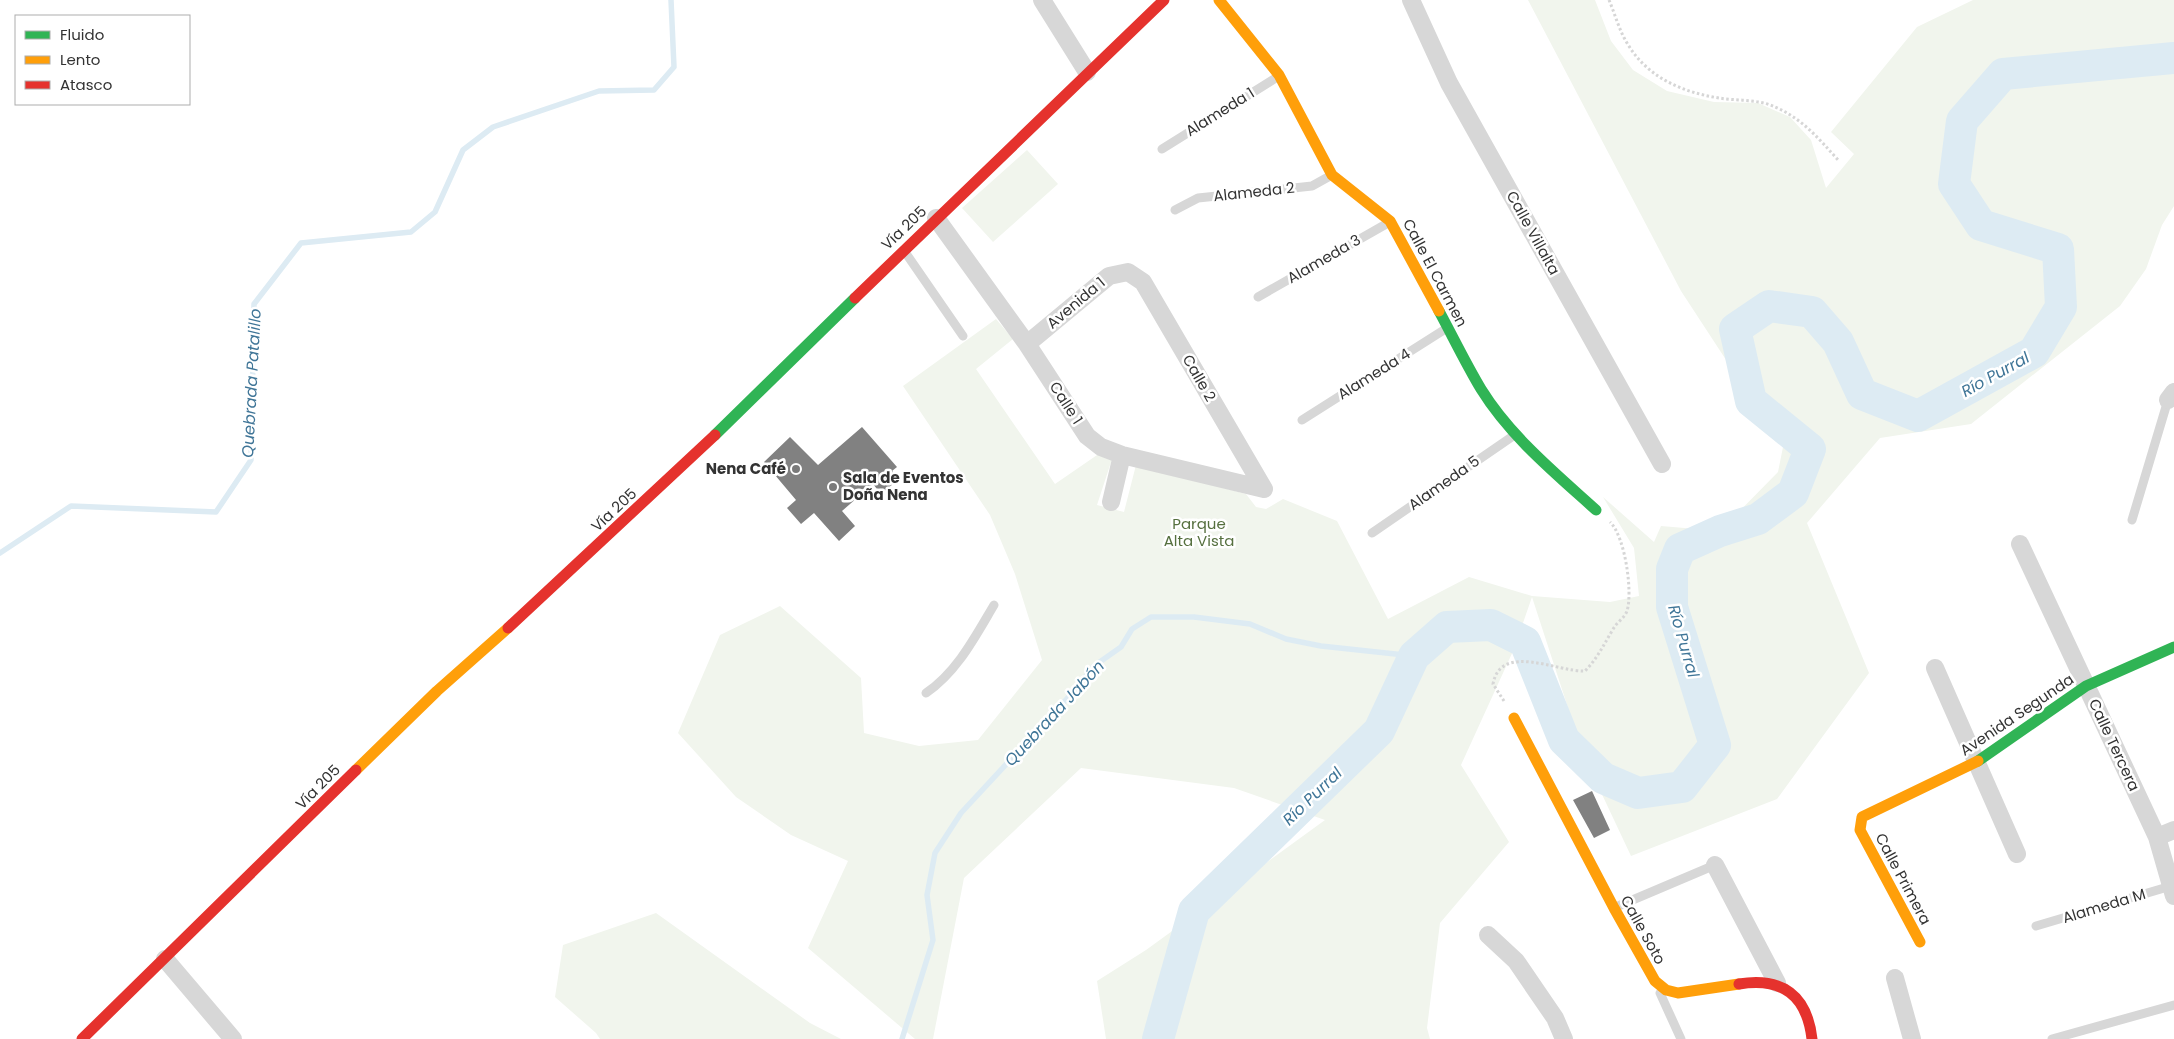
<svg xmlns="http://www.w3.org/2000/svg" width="2174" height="1039" viewBox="0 0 2174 1039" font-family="Poppins,sans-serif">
<rect width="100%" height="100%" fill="#fff"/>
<path fill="#f1f5ed" d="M1528,0H1595L1611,41L1633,70L1667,91L1714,102L1758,103L1790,117L1811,140L1826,188L1854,154L1831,132L1917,27L1973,0H2174V206L2162,225L2146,269L2120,306L1971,424L1880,438L1807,523L1869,673L1777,799L1631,856L1583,754L1532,597L1514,649L1461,765L1509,842L1440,923L1427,1028L1430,1039H1106L1097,981L1146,950L1325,820L1234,788L1081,768L964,878L933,1039H915L808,948L848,861L791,835L736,797L678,733L720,635L780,606L861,678L864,733L919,746L978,740L1042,660L1015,574L990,515L903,386L996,319L1013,339L976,369L1055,484L1100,453L1112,459L1097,505L1124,512L1136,465L1246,494L1256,507L1266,509L1283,499L1337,521L1388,619L1469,577L1532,596L1610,602L1639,596L1634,548L1603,497L1654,542L1661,526L1720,531L1778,472L1783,447L1681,291Z
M1027,150L1058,184L993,242L962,208Z
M656,913L810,1023L841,1039H600L596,1033L555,997L563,945Z"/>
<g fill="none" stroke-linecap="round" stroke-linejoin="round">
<path stroke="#ddebf3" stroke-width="5.5" d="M0,553L71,506L216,512L251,460L254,304L301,243L411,232L435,212L463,150L493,127L599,91L654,90L674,67L671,0
M902,1039L933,940L927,895L935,853L961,813L1075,690L1094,666L1121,647L1132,629L1151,617H1194L1250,624L1286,639L1321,646L1414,656"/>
<path stroke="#ddebf3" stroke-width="32" d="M1158,1039L1194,911L1379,731L1414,656L1447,627L1491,625L1525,642L1564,740L1603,778L1638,793L1682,787L1715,745L1672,607V569L1680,549L1720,531L1758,519L1793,493L1810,449L1751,401L1735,329L1769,306L1812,312L1838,342L1862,394L1918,416L2034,352L2061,307L2058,249L1981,225L1954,184L1962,121L2003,74L2174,58"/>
</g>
<path fill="#818181" d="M862,427L897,467L892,471L899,479L881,494L873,484L842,511L855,526L839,541L814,513L801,524L787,508L796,500L764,462L790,437L818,465Z
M1592,791L1610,830L1594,838L1573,800Z"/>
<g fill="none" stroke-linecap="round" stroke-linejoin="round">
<path stroke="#d6d6d6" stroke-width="3" stroke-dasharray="2.5 2.5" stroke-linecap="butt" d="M1609,0C1615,14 1619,30 1627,43C1647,77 1681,92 1719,98C1737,101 1759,99 1775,107C1803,119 1819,139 1839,161
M1504,701L1493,684C1501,642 1557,672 1585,671C1598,658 1605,642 1615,626C1618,622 1625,617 1627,611C1633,592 1625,536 1610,522"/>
<path stroke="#d7d7d7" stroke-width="9" d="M1162,149L1279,76
M1175,210L1198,198L1312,186L1330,176
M905,252L963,336
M1258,297L1388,223
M1302,420L1447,328
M2132,520L2168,400
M1372,533L1516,434
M926,693C957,672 975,637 994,605
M1616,907L1715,865
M2036,926L2171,886
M1660,993L1681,1039
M2052,1039L2174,1005"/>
<path stroke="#d7d7d7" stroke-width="18" d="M1042,0L1087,72
M1411,0L1449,83L1662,464
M936,218L1027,344L1087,436L1101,447L1122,455L1264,489
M1027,344L1109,276L1128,272L1143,282L1264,489
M2168,400L2174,392
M1111,502L1122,455
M2020,544L2157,837L2174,896
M1935,668L2017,854
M2157,837L2174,830
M1715,865L1777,983
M1488,935L1516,961L1555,1018L1564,1039
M165,959L233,1039
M1895,978L1912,1039"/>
<path stroke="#30b455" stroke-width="11" d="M1439,311C1453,337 1466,364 1481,389C1510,436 1555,473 1596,510
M715,435L855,298
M1978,761L2086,686L2174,647"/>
<path stroke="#ff9f0a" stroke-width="11" d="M1219,0L1279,75L1332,175L1390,221L1439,311
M1514,718L1614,908L1655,981L1666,990L1678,993L1739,984
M356,770L437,691L508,628
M1920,942L1860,830L1862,817L1978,761"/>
<path stroke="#e5322d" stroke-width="11" d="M855,298L1164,0
M508,628L715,435
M1739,984C1782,977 1807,995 1812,1039
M82,1039L356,770"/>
</g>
<g fill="#7a7a7a" stroke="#fff" stroke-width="2">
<circle cx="796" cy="469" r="5"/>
<circle cx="833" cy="487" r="5"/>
</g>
<g text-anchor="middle" stroke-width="5" stroke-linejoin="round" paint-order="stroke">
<g font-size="15" fill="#333" stroke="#fff">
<text transform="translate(1220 112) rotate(-32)" y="5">Alameda 1</text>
<text transform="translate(1254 192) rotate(-6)" y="5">Alameda 2</text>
<text transform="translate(904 228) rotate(-44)" y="5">Vía 205</text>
<text transform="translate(1533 233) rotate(61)" y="5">Calle Villalta</text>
<text transform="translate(1324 259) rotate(-30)" y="5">Alameda 3</text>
<text transform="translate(1435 273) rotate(62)" y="5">Calle El Carmen</text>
<text transform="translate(1076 303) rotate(-40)" y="5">Avenida 1</text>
<text transform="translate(1374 374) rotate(-32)" y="5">Alameda 4</text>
<text transform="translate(1199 378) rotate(60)" y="5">Calle 2</text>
<text transform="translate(1066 403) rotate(57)" y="5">Calle 1</text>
<text transform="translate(1444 483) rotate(-35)" y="5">Alameda 5</text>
<text transform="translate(614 510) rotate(-43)" y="5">Vía 205</text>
<text transform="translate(2017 715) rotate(-34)" y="5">Avenida Segunda</text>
<text transform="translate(2114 745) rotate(65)" y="5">Calle Tercera</text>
<text transform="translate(318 787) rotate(-45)" y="5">Vía 205</text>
<text transform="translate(1903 879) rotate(62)" y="5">Calle Primera</text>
<text transform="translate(2104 906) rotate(-17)" y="5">Alameda M</text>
<text transform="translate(1643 930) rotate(61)" y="5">Calle Soto</text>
</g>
<g font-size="15" font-weight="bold" fill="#333" stroke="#fff" text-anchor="end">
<text x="786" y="474">Nena Café</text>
<text x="843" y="483" text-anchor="start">Sala de Eventos<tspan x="843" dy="17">Doña Nena</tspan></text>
</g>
<g font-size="15" fill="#56703f" stroke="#fff">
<text x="1199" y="529">Parque<tspan x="1199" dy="17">Alta Vista</tspan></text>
</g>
<g font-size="16" font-style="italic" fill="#3f7597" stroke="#fff">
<text transform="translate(1995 374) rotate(-29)" y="6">Río Purral</text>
<text transform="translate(251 383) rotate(-87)" y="6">Quebrada Patalillo</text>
<text transform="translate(1684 641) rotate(74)" y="6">Río Purral</text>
<text transform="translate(1054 713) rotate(-47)" y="6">Quebrada Jabón</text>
<text transform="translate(1312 796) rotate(-44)" y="6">Río Purral</text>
</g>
</g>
<rect x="15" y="15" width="175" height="90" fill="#ffffff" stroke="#adadad"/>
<rect x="25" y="31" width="25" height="8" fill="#30b455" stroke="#adadad"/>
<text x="60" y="40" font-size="15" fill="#333333">Fluido</text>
<rect x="25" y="56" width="25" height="8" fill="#ff9f0a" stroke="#adadad"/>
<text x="60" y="65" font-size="15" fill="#333333">Lento</text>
<rect x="25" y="81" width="25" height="8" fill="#e5322d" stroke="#adadad"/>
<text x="60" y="90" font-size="15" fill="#333333">Atasco</text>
</svg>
